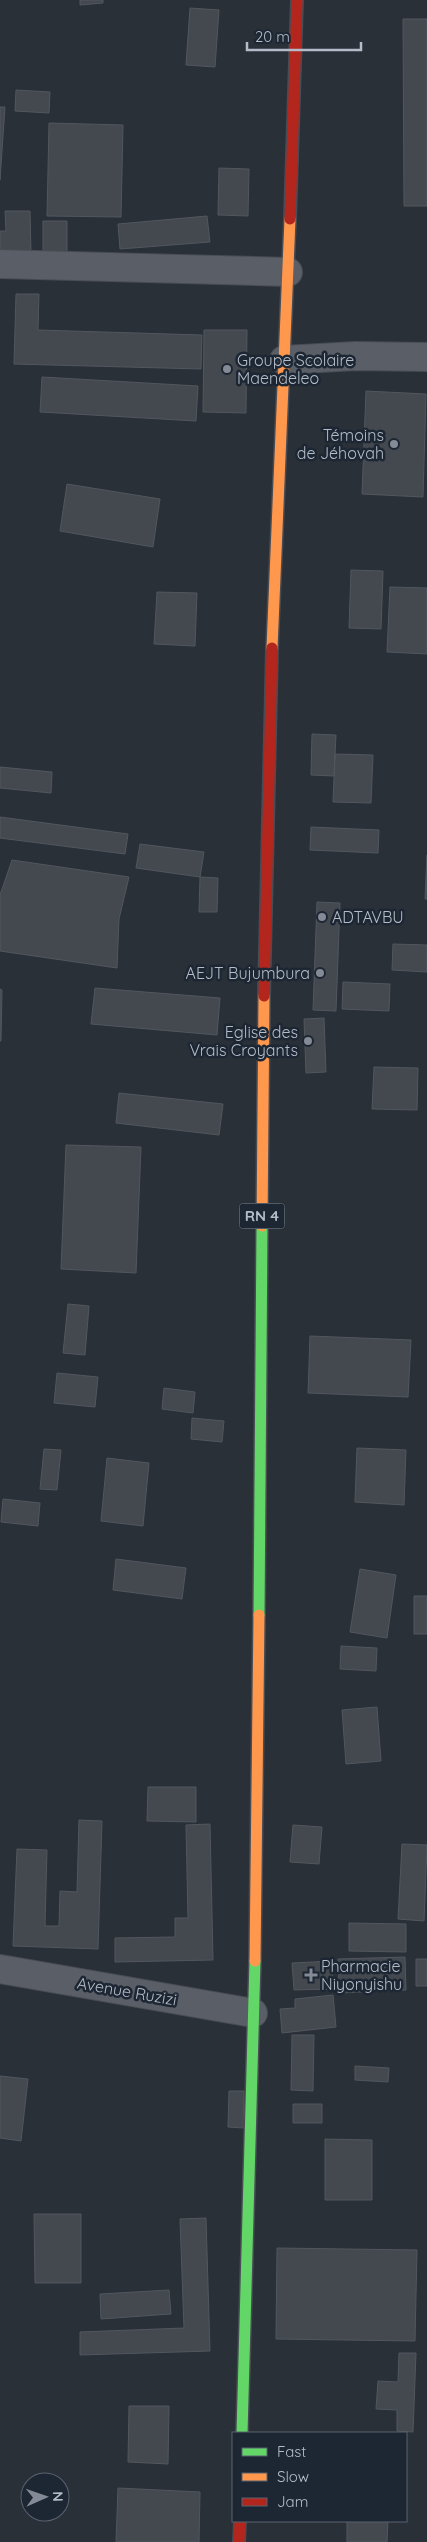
<svg xmlns="http://www.w3.org/2000/svg" width="427" height="2542" viewBox="0 0 427 2542" font-family="Quicksand,sans-serif">
<rect width="100%" height="100%" fill="#2a3038"/>
<path fill="#444950" stroke="#52575f" d="M80,0H103V3L80,5Z
M190,8L219,10L215,67L186,65Z
M403,19H427V206H404Z
M16,90L50,92L49,113L15,111Z
M0,107H5L0,180Z
M49,123L123,125L121,217L47,216Z
M219,168L249,169L248,216L218,215Z
M5,211H30L31,252L0,253V231H6Z
M207,216L210,242L120,249L118,224Z
M43,221H67V256H43Z
M16,294H39L38,330L202,335L201,369L14,364Z
M204,330H247L246,413L203,412Z
M42,377L198,386L196,421L40,412Z
M366,391L426,394L423,497L362,494Z
M67,484L160,499L153,547L60,531Z
M351,570L383,571L381,629L349,628Z
M390,587L427,588V654L387,652Z
M157,592L197,593L195,646L154,644Z
M312,734L336,735L334,776L311,775Z
M335,754L373,755L371,803L333,802Z
M0,767L52,772L51,793L0,788Z
M0,817L128,834L125,854L0,838Z
M311,827L379,830L378,853L310,850Z
M140,844L204,852L200,877L136,868Z
M427,855V899H425Z
M12,860L129,877L119,919L117,968L0,951V895Z
M200,877L218,878L217,912H199Z
M317,902L340,903L336,1011L313,1010Z
M393,944L427,945V972L392,970Z
M343,982L390,984L389,1011L342,1009Z
M95,988L220,998L217,1035L91,1024Z
M0,989L2,990L1,1041H0Z
M324,1018L326,1072L306,1073L304,1019Z
M374,1067L418,1068L417,1110L372,1109Z
M119,1093L223,1104L219,1135L116,1123Z
M66,1145L141,1147L136,1273L61,1269Z
M68,1304L89,1306L85,1355L63,1353Z
M310,1336L411,1340L408,1397L308,1393Z
M57,1373L98,1377L95,1407L54,1403Z
M164,1388L195,1392L193,1413L162,1409Z
M192,1418L224,1421L222,1442L191,1439Z
M357,1448L406,1450L404,1505L355,1502Z
M44,1449L61,1450L57,1490L40,1489Z
M107,1458L149,1463L143,1526L101,1521Z
M3,1499L40,1503L38,1526L1,1522Z
M116,1559L186,1568L182,1599L113,1590Z
M360,1569L396,1575L387,1638L350,1632Z
M414,1596H427V1634H414Z
M341,1646L377,1648L376,1671L340,1669Z
M377,1707L381,1761L346,1764L342,1710Z
M148,1787H196V1822L147,1821Z
M79,1820L102,1821L98,1949L13,1946L17,1849L47,1850L45,1926H59L60,1891L77,1892Z
M210,1824L213,1960L115,1962V1938L175,1937V1918H188L186,1825Z
M293,1825L322,1827L319,1864L290,1862Z
M402,1844L427,1845L424,1921L398,1919Z
M349,1923L406,1924V1952L349,1951Z
M405,1957L406,1990L339,1993L338,1959Z
M416,1959H427V1986H416Z
M332,1961L333,1989L294,1990L292,1963Z
M333,1995L336,2027L282,2033L280,2009L295,2008V1999Z
M292,2035H314L313,2091L291,2090Z
M355,2066L389,2068L388,2082L355,2080Z
M0,2076L28,2079L21,2141L0,2138Z
M229,2091H244L243,2128L228,2127Z
M293,2104H322V2123H293Z
M325,2139L372,2140V2200H325Z
M34,2214H81V2283H35Z
M206,2218L210,2351L80,2355V2332L184,2328L180,2219Z
M277,2248L417,2250L415,2341L276,2339Z
M169,2290L171,2314L101,2319L100,2294Z
M399,2353H416L413,2432L397,2431V2410L376,2409L378,2381L398,2382Z
M129,2406H169L168,2464L128,2462Z
M118,2488L200,2492L199,2542H116Z
M347,2521H388L387,2542H347Z"/>
<g fill="none" stroke-linecap="round" stroke-linejoin="round">
<defs>
<path id="street" d="M0,264L288,272
M284,360L356,356L427,357
M0,1969L253,2013"/>
<path id="fast" d="M259,1615L262,1226
M242,2433L255,1961"/>
<path id="slow" d="M272,648L290,219
M262,1226L264,996
M255,1961L259,1615"/>
<path id="jam" d="M290,219L297,0
M264,996L272,648
M239,2542L240,2521"/>
</defs>
<use href="#street" stroke="#484c53" stroke-width="30"/>
<use href="#fast" stroke="#484c55" stroke-width="14"/>
<use href="#slow" stroke="#484c55" stroke-width="14"/>
<use href="#jam" stroke="#484c55" stroke-width="14"/>
<use href="#street" stroke="#5a5e66" stroke-width="28"/>
<use href="#fast" stroke="#63d668" stroke-width="11"/>
<use href="#slow" stroke="#ff974d" stroke-width="11"/>
<use href="#jam" stroke="#b3261e" stroke-width="11"/>
</g>
<g fill="#848b96" stroke="#1d2633" stroke-width="2">
<circle cx="227" cy="369" r="5"/>
<circle cx="394" cy="444" r="5"/>
<circle cx="322" cy="917" r="5"/>
<circle cx="320" cy="973" r="5"/>
<circle cx="308" cy="1041" r="5"/>
<path d="M308.5 1967.5h5v5h5v5h-5v5h-5v-5h-5v-5h5z"/>
</g>
<g text-anchor="middle" stroke-width="5" stroke-linejoin="round" paint-order="stroke">
<rect fill="#1d2633" stroke="#878f9c" stroke-width="1" x="239.5" y="1203.5" width="45" height="25" rx="4"/>
<g font-size="15" font-weight="bold" fill="#b4bcc9">
<text x="262" y="1221">RN 4</text>
</g>
<g font-size="16" fill="#b4bcc9" stroke="#1d2633" text-anchor="start">
<text x="237" y="366">Groupe Scolaire<tspan x="237" dy="18">Maendeleo</tspan></text>
<text x="384" y="441" text-anchor="end">Témoins<tspan x="384" dy="18">de Jéhovah</tspan></text>
<text x="332" y="923">ADTAVBU</text>
<text x="310" y="979" text-anchor="end">AEJT Bujumbura</text>
<text x="298" y="1038" text-anchor="end">Eglise des<tspan x="298" dy="18">Vrais Croyants</tspan></text>
<text x="321" y="1972">Pharmacie<tspan x="321" dy="18">Niyonyishu</tspan></text>
</g>
<g font-size="16" fill="#b4bcc9" stroke="#1d2633">
<text transform="translate(127 1991) rotate(10)" y="6">Avenue Ruzizi</text>
</g>
</g>
<rect x="232" y="2432" width="175" height="90" fill="#1d2633" stroke="#59626f"/>
<rect x="242" y="2448" width="25" height="8" fill="#63d668" stroke="#59626f"/>
<text x="277" y="2457" font-size="15" fill="#b4bcc9">Fast</text>
<rect x="242" y="2473" width="25" height="8" fill="#ff974d" stroke="#59626f"/>
<text x="277" y="2482" font-size="15" fill="#b4bcc9">Slow</text>
<rect x="242" y="2498" width="25" height="8" fill="#b3261e" stroke="#59626f"/>
<text x="277" y="2507" font-size="15" fill="#b4bcc9">Jam</text>
<g transform="translate(45 2497) rotate(88)"><circle r="24" fill="#1d2633" stroke="#59626f"/>
<path d="M0-4L9 19L0 12L-9 19Z" fill="#848b96"/>
<text y="-8" font-size="14" font-weight="bold" text-anchor="middle" fill="#b4bcc9">N</text>
</g>
<path d="M247 42v8h114v-8" fill="none" stroke="#b4bcc9" stroke-width="2.5"/>
<text x="255" y="42" font-size="15" fill="#b4bcc9" stroke="#1d2633" stroke-width="4" paint-order="stroke">20 m</text>
</svg>
